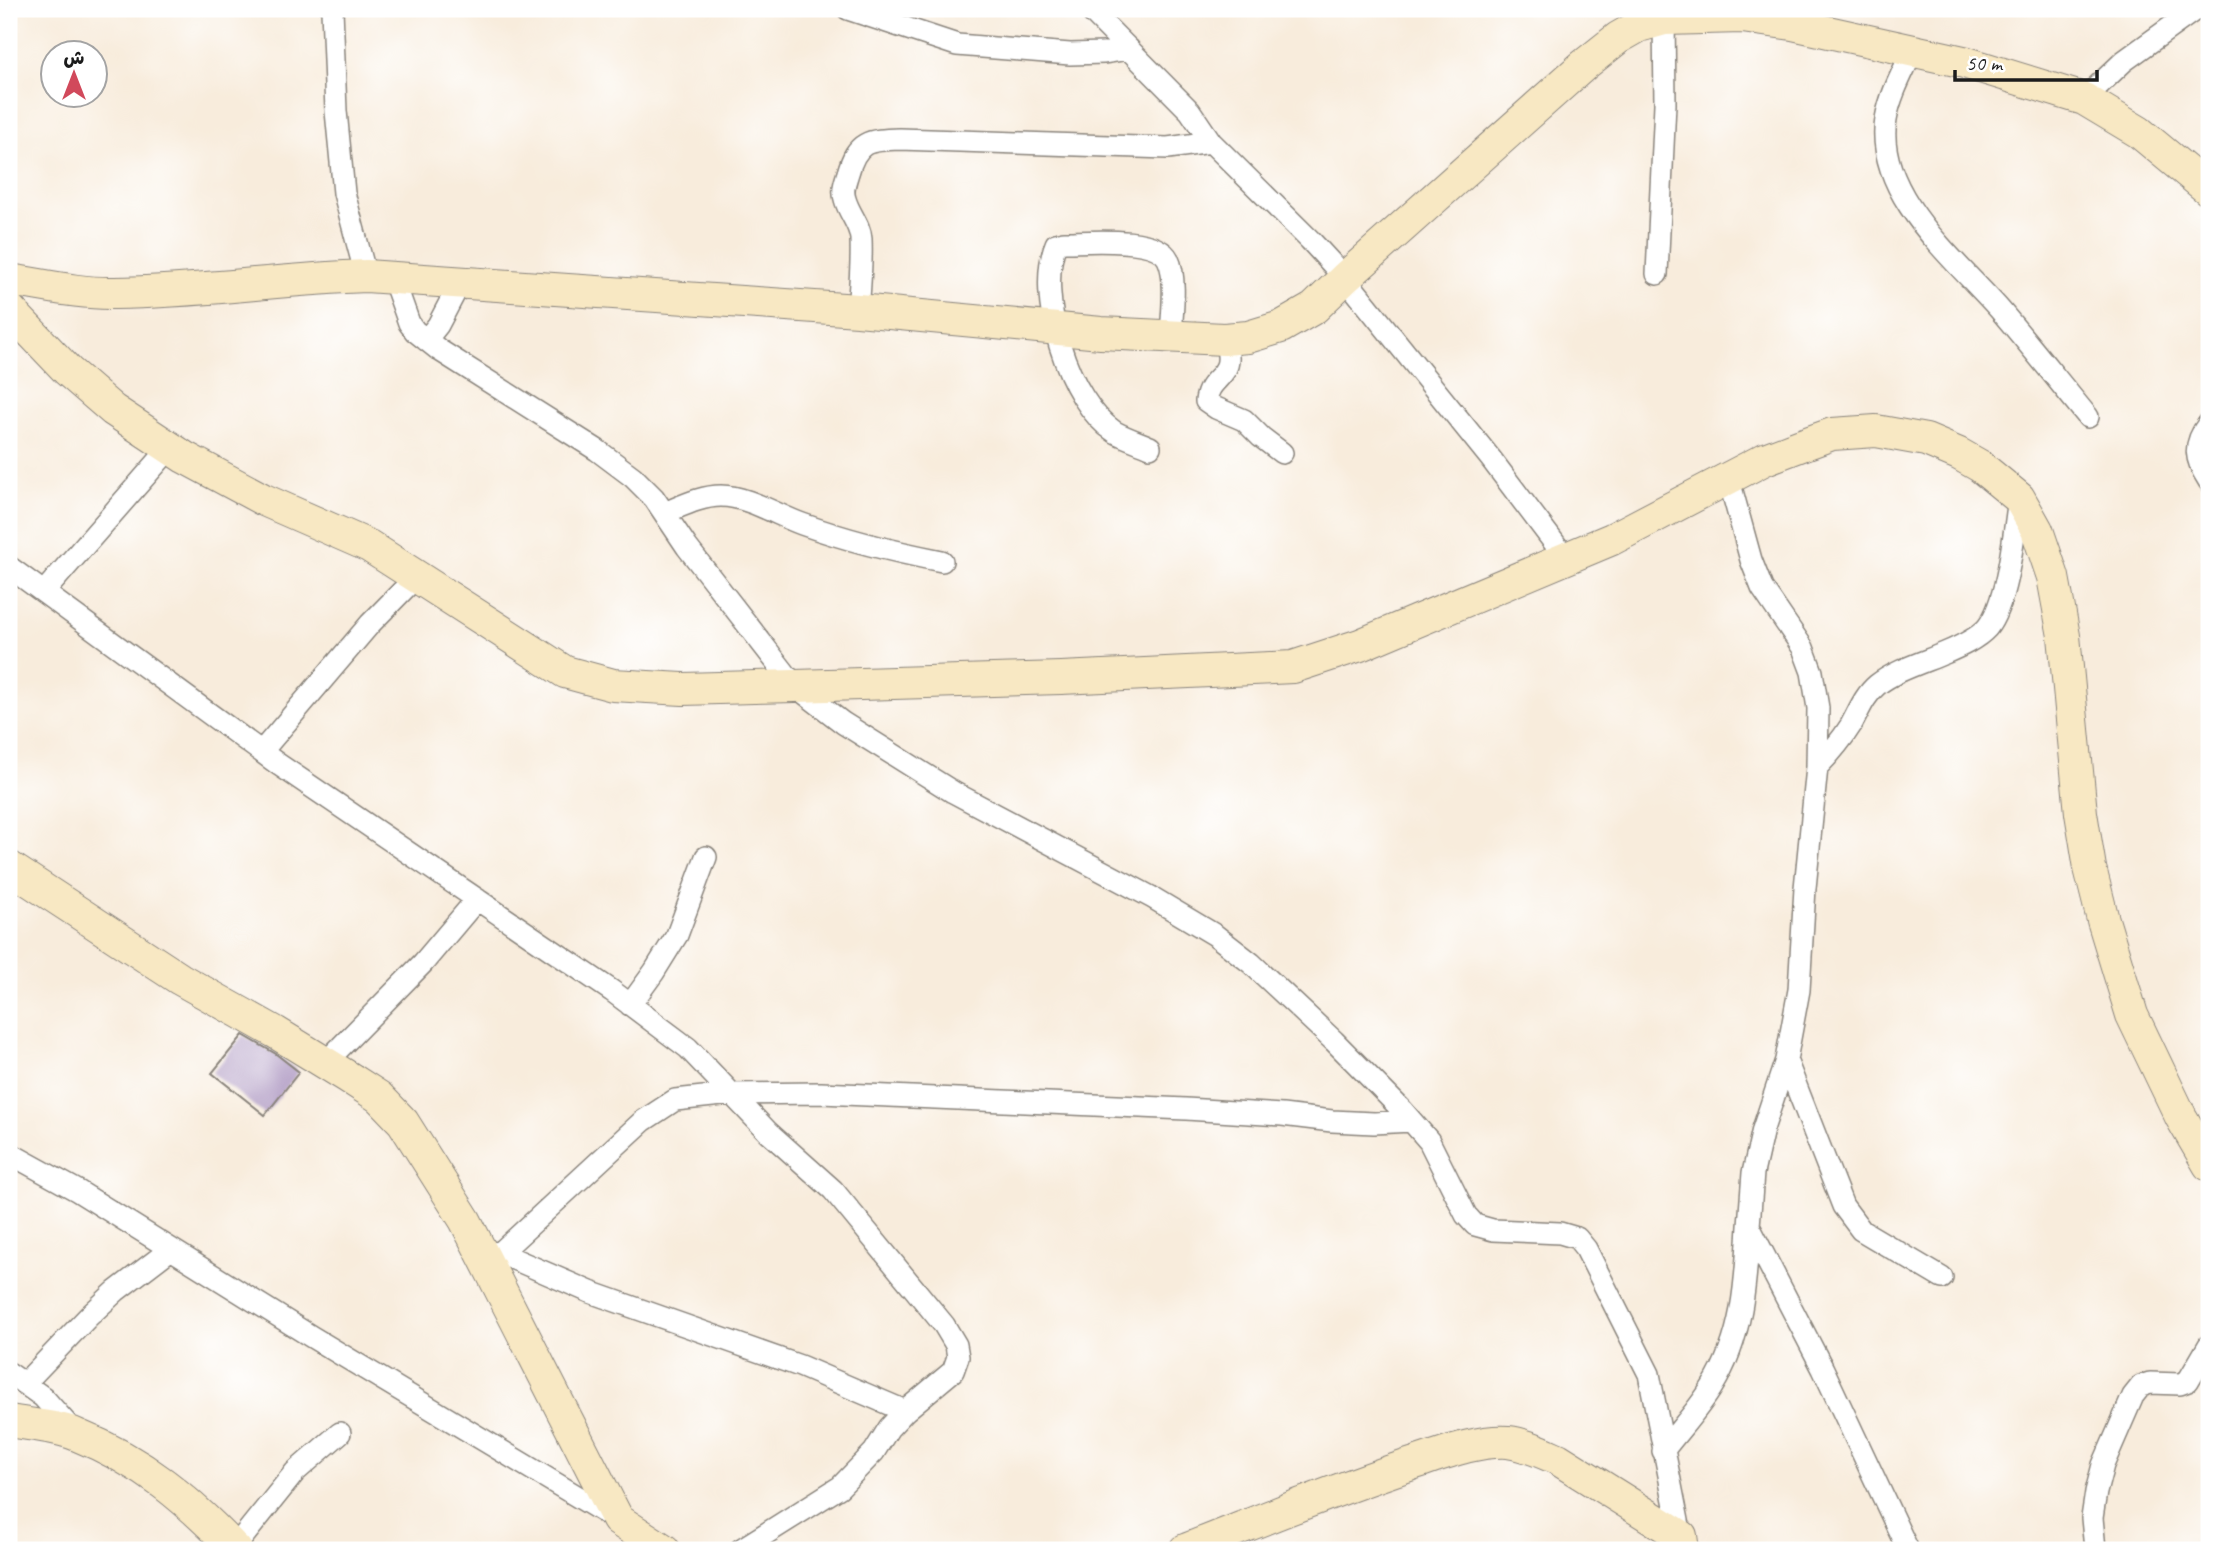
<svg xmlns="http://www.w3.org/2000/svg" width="2218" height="1559" viewBox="0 0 2218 1559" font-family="Caveat,'Playpen Sans Arabic',sans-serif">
<rect width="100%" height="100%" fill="#fff"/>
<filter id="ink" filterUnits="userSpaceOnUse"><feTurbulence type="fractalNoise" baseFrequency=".0143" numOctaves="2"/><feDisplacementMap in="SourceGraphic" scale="14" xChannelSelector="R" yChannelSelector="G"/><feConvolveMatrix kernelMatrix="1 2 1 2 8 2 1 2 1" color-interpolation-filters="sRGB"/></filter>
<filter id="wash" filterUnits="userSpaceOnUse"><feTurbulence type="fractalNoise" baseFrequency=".00686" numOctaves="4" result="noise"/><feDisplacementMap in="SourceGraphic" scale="28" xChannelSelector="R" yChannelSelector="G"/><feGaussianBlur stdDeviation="1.57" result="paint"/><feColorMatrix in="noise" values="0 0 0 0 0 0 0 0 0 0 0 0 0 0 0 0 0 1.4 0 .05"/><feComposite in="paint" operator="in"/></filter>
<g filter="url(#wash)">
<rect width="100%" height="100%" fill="#f8ecdc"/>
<g id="blocks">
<path fill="#b19cc4" d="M243,1035L276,1054L299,1072L265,1115L212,1073Z"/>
</g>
</g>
<g filter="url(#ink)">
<use href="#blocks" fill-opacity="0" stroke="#8a847c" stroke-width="2"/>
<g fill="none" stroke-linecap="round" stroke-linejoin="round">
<defs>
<path id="street" d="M332,9L336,111L344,193L366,276
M848,9L957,45L1070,54L1104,53L1129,49
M1089,9L1190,111L1211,142L1310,240L1345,278L1491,459L1565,557
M1913,50C1903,72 1890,95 1886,119C1874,194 1956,260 2000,310C2030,345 2059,382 2088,417
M2084,99L2124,61L2196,9
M1657,274L1665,104L1664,19
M393,278L409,323L415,331L439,350L597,450L633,477L654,498L687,547L795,686L843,723L953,792L1153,898L1215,935L1251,963L1334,1041L1402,1110L1429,1141L1466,1215L1475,1225L1493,1230L1560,1233L1577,1238L1586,1249L1649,1374L1681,1536
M858,310C860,287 862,263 861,239C860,224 849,214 845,199C842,190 845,182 848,173C857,141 868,140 900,139L1168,148L1211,142
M1224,339C1239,379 1209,373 1206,401L1216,408L1244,420L1261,437L1282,453
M426,340L438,325L460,283
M2209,423C2192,445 2195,460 2209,481
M1150,447C1139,442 1126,438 1115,432C1068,402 1035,295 1056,244L1064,242C1086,242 1156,235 1168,259C1177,277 1172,315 1171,335
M1729,480L1751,560L1762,588L1803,648L1812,672L1818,708L1817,767L1805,888L1799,990L1786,1060L1763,1129L1753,1173L1749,1226L1823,1369L1908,1550
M664,513C682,506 701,496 721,496C747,496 777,515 802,524C847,540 895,552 942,561
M9,567L278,764L612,991L688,1048L768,1132L833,1190L944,1325L956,1345L958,1357L953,1371L905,1411L889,1428L874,1452L840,1487L740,1550
M44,592L170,448
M262,751L370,624L417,576
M1817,767C1830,754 1841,741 1851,725C1859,711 1864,696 1877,685C1896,670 1924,662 1945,653C1959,647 1977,639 1987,628C2008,602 2014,532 2019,498
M630,1005L654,972L677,935L706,857
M1786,1060L1843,1206L1861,1230L1942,1278
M325,1063L423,963L477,899
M9,1153L78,1191L312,1337L615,1519
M487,1252L500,1253L590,1292L800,1366L905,1411
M500,1253L643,1121L675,1100L732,1094L821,1093L1186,1109L1282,1115L1332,1121L1374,1123L1411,1121
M9,1373L43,1397L74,1432
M24,1384L89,1316L116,1291L171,1249
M1663,1451C1679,1430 1698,1410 1712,1387C1743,1338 1746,1282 1749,1226
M234,1548L295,1472L340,1433
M2095,1549L2092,1518L2096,1492L2103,1465L2133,1396L2141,1386L2150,1383L2180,1384L2188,1381L2209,1345"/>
<path id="secondary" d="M9,280C43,285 80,294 115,293C199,292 282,279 366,276L858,310L1101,333L1224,339L1248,337L1281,327L1314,308L1345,278L1584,65L1618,38L1639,26L1664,19L1742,17L1792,24L1964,62L2084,99L2139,132L2209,190
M9,309L68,371L113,410L184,457L264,500L369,546L565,672L613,685L683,689L795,686L1061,678L1293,667L1360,645L1612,539L1765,459L1799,446L1832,434L1876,431L1926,440L1959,454L1980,466L2019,498L2037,530L2053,577L2064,636L2081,813L2090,868L2103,920L2132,1015L2181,1117L2209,1165
M9,867L180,979L275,1032L348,1077L379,1097L403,1122L465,1220L618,1520L664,1550
M9,1421C30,1425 57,1426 77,1435C144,1462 187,1499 236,1550
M1185,1550C1259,1521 1333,1490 1409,1465C1440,1455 1475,1440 1508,1442C1525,1444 1542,1452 1558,1459L1681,1536L1683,1550"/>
</defs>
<use href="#street" stroke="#8a847c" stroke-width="24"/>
<use href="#secondary" stroke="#8a847c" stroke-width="34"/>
<use href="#street" stroke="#fff" stroke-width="21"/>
<use href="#secondary" stroke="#f8e8c3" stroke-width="32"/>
</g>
</g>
<rect width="2218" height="1559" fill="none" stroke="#fff" stroke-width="35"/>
<g transform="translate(74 74)"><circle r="33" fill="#ffffff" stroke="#a4a4a4" stroke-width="2"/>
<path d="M0-5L12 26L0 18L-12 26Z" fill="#d1495b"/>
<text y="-10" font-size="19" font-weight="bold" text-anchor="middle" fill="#1c1c1c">ش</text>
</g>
<path d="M1955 70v10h142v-10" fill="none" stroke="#1c1c1c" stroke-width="3.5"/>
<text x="1966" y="70" font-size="21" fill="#1c1c1c" stroke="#ffffff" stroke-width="5" paint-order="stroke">50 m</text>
</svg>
